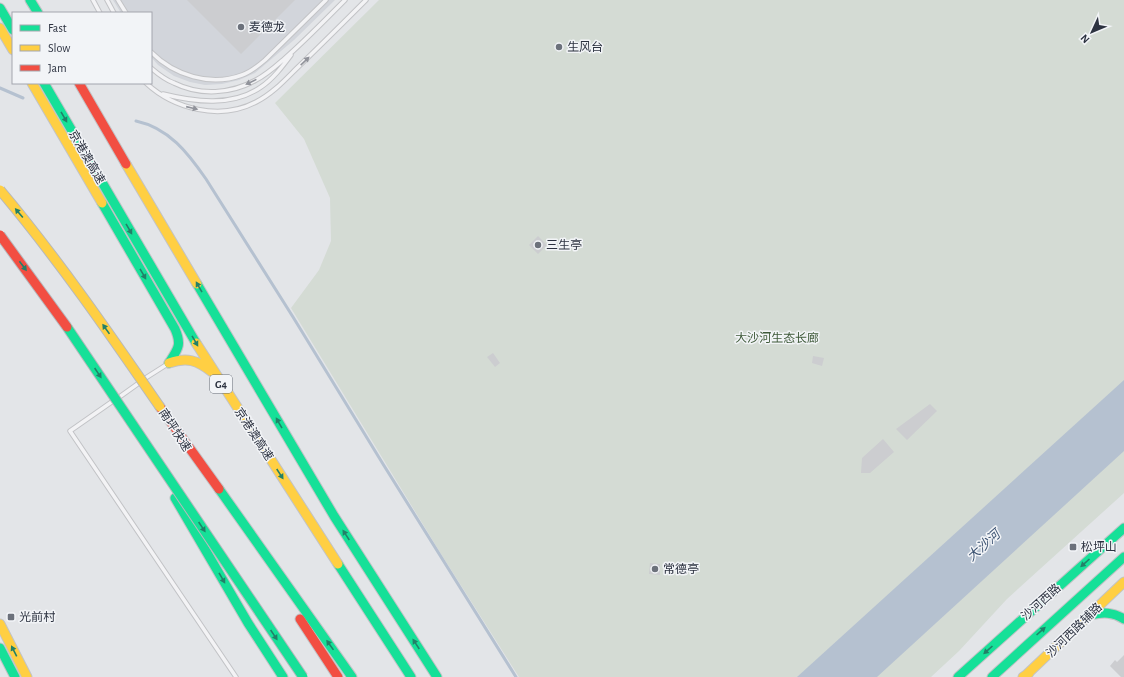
<svg xmlns="http://www.w3.org/2000/svg" width="1124" height="677" viewBox="0 0 1124 677" font-family="'Alegreya Sans','Noto Sans SC',sans-serif">
<rect width="100%" height="100%" fill="#e3e5e8"/>
<path fill="#d2d5db" d="M113,0H335L294,40L255,73L239,80L222,84L205,85L190,82L174,76L158,65L151,57V13H121Z"/>
<path fill="#d4dbd4" d="M379,0H1124V493L1007,599L959,651L931,677H519L441,554L291,308L319,270L331,241L330,198L304,139L275,103Z"/>
<path fill="#b5c1d0" d="M1124,380V451L877,677H797Z"/>
<g fill="none" stroke-linecap="round" stroke-linejoin="round">
<path stroke="#b5c1d0" stroke-width="3" d="M0,88L23,98
M136,121C169,128 188,153 206,179L293,317L383,464L516,677"/>
</g>
<path fill="#cccdd0" d="M187,0H295L241,54Z
M538,236L547,245L538,254L529,245Z
M493,353L500,363L495,367L487,357Z
M813,356L824,358L822,366L812,363Z
M930,404L937,411L907,440L896,429Z
M883,439L894,452L870,473H861L862,458Z
M650,563L660,564V575L649,574Z
M1124,655V677H1121L1110,666L1115,660L1117,662Z"/>
<g fill="none" stroke-linecap="round" stroke-linejoin="round">
<defs>
<path id="lane" d="M93,0L100,13
M107,0L114,13
M118,0L126,13
M151,52C174,75 210,87 242,75C251,72 258,66 265,60L326,0
M151,68C158,74 165,80 174,83C200,96 231,94 256,80C266,75 275,67 283,60C305,41 325,20 345,0
M146,83C174,109 220,121 256,102C272,94 284,81 296,69C320,46 343,23 366,0
M163,94C195,102 232,107 261,87C273,79 282,67 291,55
M144,379L166,365
M118,398L139,383
M113,401L70,431L236,677"/>
<path id="fast" d="M30,0L38,13
M0,8L13,30
M44,83L196,343
M102,203L175,329C182,345 178,349 169,363
M197,284L334,516L437,677
M219,489L352,677
M175,498L248,623L283,677
M338,564L411,677
M1091,615C1103,612 1113,612 1124,619
M0,648L15,677
M958,677L1124,528
M992,677L1124,557"/>
<path id="slow" d="M0,28L13,50
M32,83L102,203
M126,164L197,284
M196,343L338,564
M169,363C187,357 197,360 212,372
M0,624L27,677
M1023,677L1029,673
M1024,677L1124,582"/>
<path id="jam" d="M79,83L126,164
M160,407L219,489
M300,619L338,677"/>
</defs>
<use href="#lane" stroke="#c2c3c6" stroke-width="5.5"/>
<use href="#fast" stroke="#c2c3c6" stroke-width="11"/>
<use href="#slow" stroke="#c2c3c6" stroke-width="11"/>
<use href="#jam" stroke="#c2c3c6" stroke-width="11"/>
<use href="#lane" stroke="#f3f3f5" stroke-width="3.5"/>
<use href="#fast" stroke="#16e098" stroke-width="9"/>
<use href="#slow" stroke="#ffcf43" stroke-width="9"/>
<use href="#jam" stroke="#f24e42" stroke-width="9"/>
<defs>
<path id="fast-bridge" d="M67,327L303,677"/>
<path id="slow-bridge" d="M0,190C58,259 109,333 160,407"/>
<path id="jam-bridge" d="M0,235L67,327"/>
</defs>
<use href="#fast-bridge" stroke="#b6b8bc" stroke-width="11" stroke-linecap="butt"/>
<use href="#slow-bridge" stroke="#b6b8bc" stroke-width="11" stroke-linecap="butt"/>
<use href="#jam-bridge" stroke="#b6b8bc" stroke-width="11" stroke-linecap="butt"/>
<use href="#fast-bridge" stroke="#16e098" stroke-width="9"/>
<use href="#slow-bridge" stroke="#ffcf43" stroke-width="9"/>
<use href="#jam-bridge" stroke="#f24e42" stroke-width="9"/>
</g>
<defs><path id="oneway-solid" d="M-6-.8H1V-3.2L6.5 0L1 3.2V.8H-6Z"/></defs>
<g fill="#90929a">
<use href="#oneway-solid" transform="translate(305 61) rotate(-44)"/>
<use href="#oneway-solid" transform="translate(251 82) rotate(154)"/>
<use href="#oneway-solid" transform="translate(192 108) rotate(13)"/>
</g>
<g fill="#228068">
<use href="#oneway-solid" transform="translate(64 117) rotate(60)"/>
<use href="#oneway-solid" transform="translate(19 213) rotate(-130)"/>
<use href="#oneway-solid" transform="translate(129 229) rotate(60)"/>
<use href="#oneway-solid" transform="translate(23 266) rotate(53)"/>
<use href="#oneway-solid" transform="translate(143 274) rotate(60)"/>
<use href="#oneway-solid" transform="translate(199 287) rotate(-120)"/>
<use href="#oneway-solid" transform="translate(106 329) rotate(-125)"/>
<use href="#oneway-solid" transform="translate(195 341) rotate(60)"/>
<use href="#oneway-solid" transform="translate(98 373) rotate(56)"/>
<use href="#oneway-solid" transform="translate(279 423) rotate(-120)"/>
<use href="#oneway-solid" transform="translate(280 474) rotate(57)"/>
<use href="#oneway-solid" transform="translate(202 527) rotate(56)"/>
<use href="#oneway-solid" transform="translate(346 535) rotate(-123)"/>
<use href="#oneway-solid" transform="translate(1085 563) rotate(138)"/>
<use href="#oneway-solid" transform="translate(222 578) rotate(60)"/>
<use href="#oneway-solid" transform="translate(1041 631) rotate(-42)"/>
<use href="#oneway-solid" transform="translate(274 635) rotate(56)"/>
<use href="#oneway-solid" transform="translate(416 644) rotate(-123)"/>
<use href="#oneway-solid" transform="translate(330 645) rotate(-125)"/>
<use href="#oneway-solid" transform="translate(988 650) rotate(138)"/>
<use href="#oneway-solid" transform="translate(14 651) rotate(-117)"/>
</g>
<g fill="#6c717b" stroke="#f2f4f7" stroke-width="1.5">
<circle cx="241" cy="27" r="4"/>
<circle cx="559" cy="47" r="4"/>
<circle cx="538" cy="245" r="4"/>
<rect x="1069" y="543" width="8" height="8" rx="2"/>
<circle cx="655" cy="569" r="4"/>
<rect x="7" y="613" width="8" height="8" rx="2"/>
</g>
<g text-anchor="middle" stroke-width="3" stroke-linejoin="round" paint-order="stroke">
<rect fill="#f2f4f7" stroke="#676c77" stroke-width="1" x="210" y="375" width="22" height="18" rx="3"/>
<g font-size="11" font-weight="bold" fill="#2c3240">
<text x="221" y="388">G4</text>
</g>
<g font-size="12" fill="#2c3240" stroke="#f2f4f7" text-anchor="start">
<text x="249" y="31">麦德龙</text>
<text x="567" y="51">生风台</text>
<text x="546" y="249">三生亭</text>
<text x="1081" y="551">松坪山</text>
<text x="663" y="573">常德亭</text>
<text x="19" y="621">光前村</text>
</g>
<g font-size="12" fill="#2c3240" stroke="#f2f4f7">
<text transform="translate(87 157) rotate(60)" y="4">京港澳高速</text>
<text transform="translate(175 430) rotate(57)" y="4">南坪快速</text>
<text transform="translate(254 434) rotate(57)" y="4">京港澳高速</text>
<text transform="translate(1041 602) rotate(-42)" y="4">沙河西路</text>
<text transform="translate(1074 630) rotate(-44)" y="4">沙河西路辅路</text>
</g>
<g font-size="12" fill="#3f5a3a" stroke="#f2f4f7">
<text x="777" y="342">大沙河生态长廊</text>
</g>
<g font-size="13" font-style="italic" fill="#395070" stroke="#f2f4f7">
<text transform="translate(983 545) rotate(-42)" y="5">大沙河</text>
</g>
</g>
<rect x="12" y="12" width="140" height="72" fill="#f2f4f7" stroke="#a3a6ae"/>
<rect x="20" y="25" width="20" height="6" fill="#16e098" stroke="#a3a6ae"/>
<text x="48" y="32" font-size="12" fill="#2c3240">Fast</text>
<rect x="20" y="45" width="20" height="6" fill="#ffcf43" stroke="#a3a6ae"/>
<text x="48" y="52" font-size="12" fill="#2c3240">Slow</text>
<rect x="20" y="65" width="20" height="6" fill="#f24e42" stroke="#a3a6ae"/>
<text x="48" y="72" font-size="12" fill="#2c3240">Jam</text>
<g transform="translate(1092 32) rotate(226)" stroke="#f2f4f7" stroke-width="3" paint-order="stroke">
<path d="M0-3L7 15L0 10L-7 15Z" fill="#2c3240"/>
<text y="-6" font-size="11" font-weight="bold" text-anchor="middle" fill="#2c3240">N</text>
</g>
</svg>
